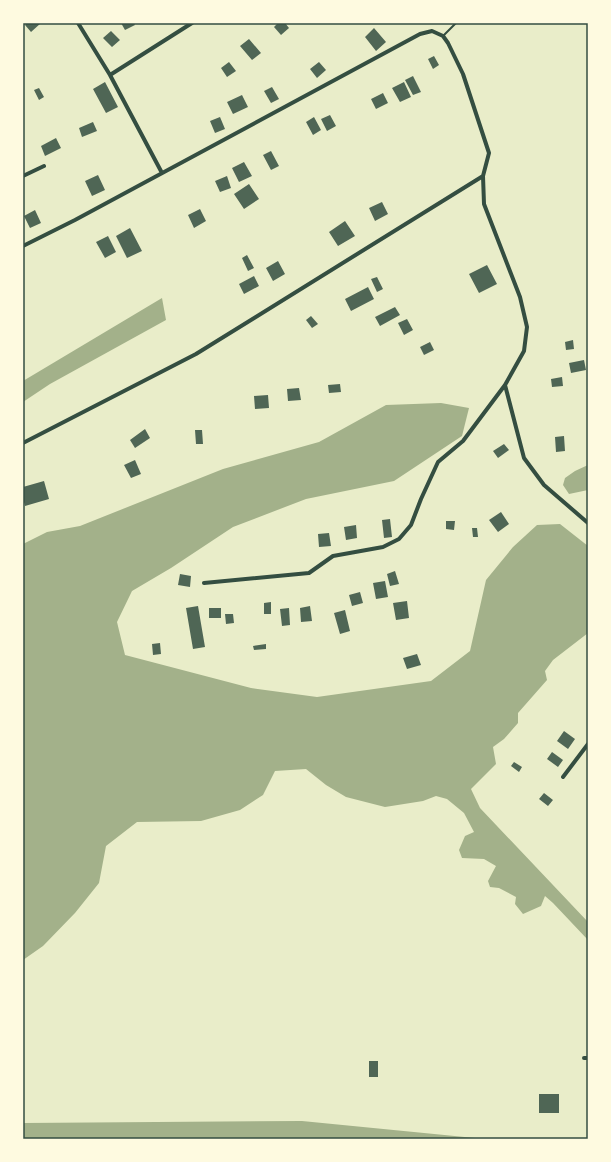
<svg xmlns="http://www.w3.org/2000/svg" width="611" height="1162" viewBox="0 0 611 1162" font-family="Montserrat,sans-serif">
<rect width="100%" height="100%" fill="#e9edc9"/>
<path fill="#a3b18a" d="M162,298L166,320L50,384L23,402V381Z
M441,403L469,408L462,436L394,481L306,499L233,527L171,568L132,591L117,622L125,655L251,688L317,697L431,681L470,651L486,580L513,547L537,525L560,524L588,546V633L553,660L545,671L547,680L518,713V723L504,739L493,747L496,764L471,789L480,808L588,922V940L553,903L545,896L541,906L523,914L515,904L516,897L499,888L490,887L488,881L496,866L484,859L462,858L459,850L465,836L474,832L464,813L447,799L436,796L423,801L385,807L346,797L326,785L306,769L275,771L263,795L240,810L201,821L137,822L106,846L99,883L75,913L43,946L23,960V544L47,532L80,526L223,469L319,442L386,405Z
M588,465V490L569,494L563,485L565,478L575,471Z
M302,1121L485,1139H23V1123Z"/>
<path fill="#4f6655" d="M27,23H41L31,32L25,25Z
M121,23H134L135,25L125,30Z
M278,23H285L289,28L281,35L274,27Z
M374,28L386,42L376,51L365,37Z
M111,31L120,40L112,47L103,38Z
M249,39L261,53L252,60L240,46Z
M434,56L439,65L433,69L428,59Z
M229,62L236,71L227,77L221,68Z
M319,62L326,70L317,78L310,69Z
M413,76L421,92L413,95L405,80Z
M105,82L118,107L106,113L93,89Z
M404,82L411,97L400,102L392,88Z
M272,87L279,99L271,103L264,91Z
M39,88L44,97L39,100L34,90Z
M383,93L388,103L376,109L371,99Z
M242,95L248,107L233,114L227,102Z
M330,115L336,126L327,131L321,119Z
M220,117L225,129L215,133L210,121Z
M314,117L321,130L313,135L306,122Z
M93,122L97,131L82,137L79,128Z
M56,138L61,148L45,156L41,146Z
M271,151L279,166L271,170L263,155Z
M244,162L252,176L239,182L232,168Z
M98,175L105,190L92,196L85,181Z
M227,176L231,188L220,192L215,181Z
M249,184L259,199L244,209L234,194Z
M382,202L388,214L375,221L369,208Z
M200,209L206,221L194,228L188,215Z
M35,210L41,223L30,228L24,216Z
M345,221L355,236L338,246L329,232Z
M130,228L142,251L127,258L116,236Z
M108,236L116,252L105,258L96,242Z
M247,255L254,268L248,271L242,258Z
M278,261L285,274L273,281L266,268Z
M487,265L497,284L479,293L469,274Z
M254,276L259,286L244,294L239,284Z
M377,277L383,289L377,292L371,279Z
M368,287L374,299L351,311L345,299Z
M395,307L400,315L380,326L375,317Z
M311,316L318,324L312,328L306,320Z
M407,319L413,330L404,335L398,323Z
M573,340L574,349L566,350L565,342Z
M430,342L434,350L424,355L420,347Z
M584,360L586,370L571,373L569,363Z
M562,377L563,386L552,387L551,379Z
M340,384L341,392L329,393L328,385Z
M299,388L301,400L288,401L287,389Z
M268,395L269,408L255,409L254,396Z
M145,429L150,438L135,448L130,440Z
M195,430H202L203,444H196Z
M564,436L565,451L556,452L555,437Z
M504,444L509,450L498,458L493,451Z
M135,460L141,474L131,478L124,465Z
M44,481L49,499L25,506L23,498V487Z
M501,512L509,524L498,532L489,520Z
M390,519L392,537L384,538L382,520Z
M446,521H455L454,530L446,529Z
M356,525L357,538L346,540L344,527Z
M472,528H477L478,537H473Z
M329,533L331,546L319,547L318,534Z
M395,571L399,584L390,586L387,574Z
M180,574L191,576L190,587L178,585Z
M385,581L388,597L376,599L373,583Z
M360,592L363,603L352,606L349,595Z
M407,601L409,618L396,620L393,603Z
M271,602V614H264V603Z
M198,606L205,647L193,649L186,608Z
M310,606L312,621L301,622L300,608Z
M209,608H221V618H209Z
M289,608L290,625L282,626L280,609Z
M345,610L350,631L340,634L334,613Z
M225,614H233L234,623L226,624Z
M160,643L161,654L153,655L152,644Z
M266,644V649L254,650L253,646Z
M417,654L421,665L407,669L403,658Z
M564,731L575,739L568,749L557,741Z
M552,752L563,760L558,767L547,759Z
M514,762L522,767L519,772L511,766Z
M544,793L553,800L548,806L539,799Z
M369,1061H378V1077H369Z
M539,1094H559V1113H539Z"/>
<g fill="none" stroke-linecap="round" stroke-linejoin="round">
<path stroke="#344e41" stroke-width="2" d="M443,36L456,23"/>
<path stroke="#344e41" stroke-width="4" d="M78,23L110,75L162,173
M110,75L192,23
M23,176L44,166
M23,246L75,220L420,34L432,31L443,36L448,43L463,74L489,153L483,176L484,204L520,297L527,327L524,351L505,385L524,458L544,485L588,523
M23,443L196,354L483,176
M204,583L309,573L333,556L383,547L399,539L411,525L421,499L438,462L463,441L505,385
M563,777L588,744
M584,1058H588"/>
</g>
<rect width="611" height="1162" fill="none" stroke="#fefae0" stroke-width="48"/>
<rect x="24" y="24" width="563" height="1114" fill="none" stroke="#344e41" stroke-width="1.5"/>
</svg>
